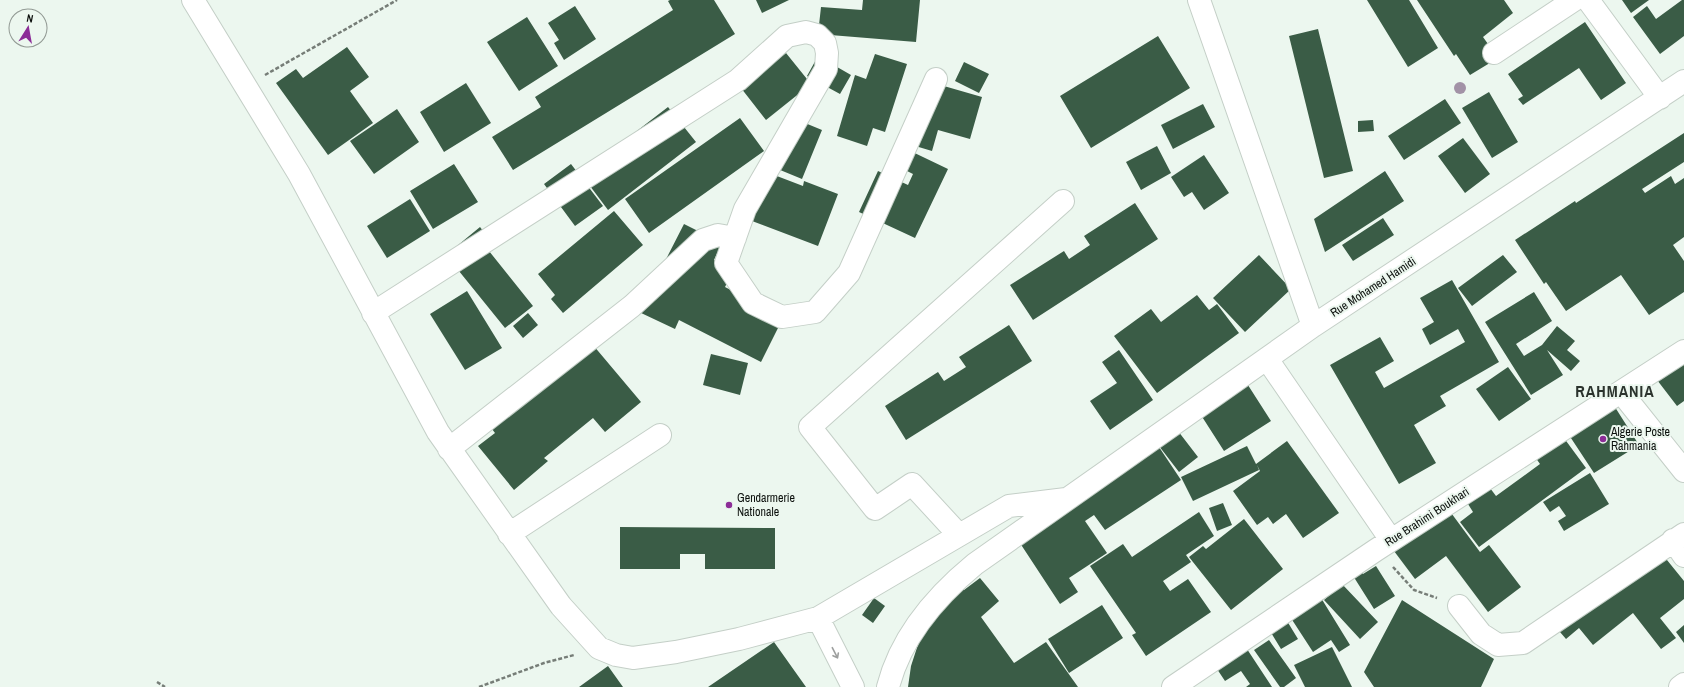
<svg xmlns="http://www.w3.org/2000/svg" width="1684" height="687" viewBox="0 0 1684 687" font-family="'Archivo Narrow',sans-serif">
<rect width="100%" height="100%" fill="#ecf7ef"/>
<path fill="#3a5c46" d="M670,0H714L735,34L513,170L492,137L541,107L535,97L673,10L668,1Z
M756,0H789L762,13Z
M863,0H920L916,42L818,34L821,7L862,10Z
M1367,0H1409L1438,48L1408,67Z
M1417,0H1504L1513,13L1483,37L1498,58L1470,75L1456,54L1454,56Z
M1622,0H1649L1631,13Z
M1682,0H1684V36L1660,54L1633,17L1647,6L1656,19Z
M575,6L596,39L564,60L554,43L559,40L548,23Z
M527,17L558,66L519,91L487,42Z
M1585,22L1626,83L1601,100L1579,68L1523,105L1518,99L1523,96L1508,74Z
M1318,29L1353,171L1324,178L1289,36Z
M1158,36L1190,88L1091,148L1060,96Z
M347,47L369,77L350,91L373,123L328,155L276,83L296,69L303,78Z
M786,53L811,84L766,120L741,88Z
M875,54L907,64L885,132L873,128L867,146L837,136L855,75L866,79Z
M818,56L851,75L840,94L807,76Z
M964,62L989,74L979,93L955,81Z
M930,82L982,97L970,139L938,130L932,151L912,145Z
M466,83L491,123L444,152L420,112Z
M1489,92L1518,142L1492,158L1462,108Z
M1445,99L1461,123L1404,160L1388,136Z
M1203,104L1215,127L1173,149L1161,125Z
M668,107L696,142L608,210L581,174Z
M397,109L419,142L374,174L350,141Z
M788,116L822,130L802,179L768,165Z
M740,118L764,151L649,233L625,199Z
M1373,120L1374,131L1358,132V121Z
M1684,133V162L1642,189L1645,193L1671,176L1675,184L1684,178V237L1673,245L1684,261V292L1649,315L1621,275L1566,311L1546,282L1544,284L1515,240L1575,201L1576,203Z
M1463,138L1490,174L1465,193L1438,156Z
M900,146L948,169L915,238L859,212L878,171L908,185L913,174L891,163Z
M1157,146L1171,173L1141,190L1126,162Z
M1204,155L1229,193L1204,210L1192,192L1184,197L1171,177Z
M454,164L478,202L433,229L410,191Z
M571,164L603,206L575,226L544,184Z
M1385,171L1404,201L1325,252L1314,219Z
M769,173L803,186L804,181L838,194L818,246L752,221Z
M410,199L430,231L387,258L367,226Z
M1135,203L1158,239L1033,320L1010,285L1064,251L1069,259L1090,245L1084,236Z
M614,211L643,245L563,313L551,299L555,295L538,274Z
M1383,218L1394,235L1353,261L1342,245Z
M684,224L722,243L714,260L734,269L725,287L754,302L785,314L761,362L679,320L675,329L639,312Z
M480,227L495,246L489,251L533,306L505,328L446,255Z
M1259,255L1291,289L1245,332L1213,298Z
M1503,255L1517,272L1472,306L1458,288Z
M1452,280L1499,362L1440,396L1446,406L1414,425L1436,463L1399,484L1330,365L1380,337L1394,361L1375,372L1384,388L1465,342L1458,329L1430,345L1422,329L1434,322L1420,298Z
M467,291L502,348L465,370L430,314Z
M1534,292L1552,321L1516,344L1524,356L1542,345L1557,326L1575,341L1567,350L1580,361L1571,371L1547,350L1563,375L1531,395L1485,322Z
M1197,295L1209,310L1217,304L1239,333L1157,393L1114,336L1151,309L1161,322Z
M528,313L538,325L523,338L513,326Z
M1009,325L1032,361L906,440L885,406L938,372L944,381L966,367L959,357Z
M593,345L641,402L605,432L593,418L544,458L548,461L514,490L478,446L495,433L492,429Z
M1119,350L1153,400L1110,430L1090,401L1117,383L1102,362Z
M711,354L748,363L740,395L703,385Z
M1684,355V401L1677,406L1654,376Z
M1508,367L1531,399L1499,421L1476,389Z
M1246,382L1271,421L1224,451L1199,412Z
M1613,404L1639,445L1594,473L1567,432Z
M1178,431L1198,457L1179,472L1159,446Z
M1561,434L1586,468L1479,547L1460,522L1473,512L1468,504L1490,488L1496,496L1540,464L1533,454Z
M1287,441L1339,513L1303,538L1286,514L1273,524L1268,517L1257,525L1233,491L1260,471L1257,465L1259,470L1193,501L1181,477L1247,446L1256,464Z
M1157,444L1181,480L1105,530L1094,515L1085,521L1107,553L1069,578L1078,592L1060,604L1016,537Z
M1590,473L1609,504L1564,531L1558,521L1566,516L1559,506L1550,512L1543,502Z
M1223,503L1232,525L1217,531L1209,508Z
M1446,506L1480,552L1489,545L1521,587L1488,612L1446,556L1415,579L1391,547Z
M1199,512L1214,536L1186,555L1191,562L1163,581L1170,591L1188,579L1211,612L1146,656L1132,635L1136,633L1090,566L1123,544L1132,557Z
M1244,519L1283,569L1231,610L1189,557L1203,546L1206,549Z
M620,527L775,528V569H705V554H680V569H620Z
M1654,544L1684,581V599L1660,618L1676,638L1661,649L1633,613L1593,645L1579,628L1566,639L1554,625Z
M1358,566L1363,574L1376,566L1395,596L1374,609L1350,571Z
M980,578L999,601L981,617L1014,663L1046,642L1078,687H908L911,666L927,617L962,589L964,590Z
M1342,584L1378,622L1360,639L1324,600Z
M1318,593L1350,645L1339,652L1331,640L1313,652L1287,612Z
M874,598L885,606L873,623L862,615Z
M1402,600L1494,659L1481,687H1374L1364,672Z
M1102,605L1123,638L1069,673L1048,639Z
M1287,621L1298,639L1281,649L1270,631Z
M1684,625V643L1676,632Z
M1269,640L1296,678L1284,687H1280L1254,650Z
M774,642L806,687H708Z
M1243,643L1272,687H1246L1250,684L1241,671L1225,681L1213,663Z
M1332,647L1352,687H1305L1294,665Z
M608,666L623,687H579Z"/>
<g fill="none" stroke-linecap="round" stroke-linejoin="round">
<defs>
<path id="minor" d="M193,0L299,174L438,432L561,606L599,648L616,655L633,658L676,652L739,639L818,618L1009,506L1066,499
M1199,0L1313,326
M1588,0L1660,98
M1494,53L1574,0
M373,313L738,80L787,36L806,32L817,35L825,43L827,53L826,69L745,209L726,263L753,303L782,317L815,312L849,273L936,79
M1267,359L1391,540
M1621,392L1684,471
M449,449L632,306L703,240L718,235L735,238
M509,534L660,435
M959,535L912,484L875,509L810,427L1063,201
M1673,540L1684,556
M1459,606L1481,634L1498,645L1523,643L1684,534
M818,618L853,687
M888,687C901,636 936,596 975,564L1313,326L1684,81
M1173,687L1376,550L1684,351
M1680,687L1684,684"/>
</defs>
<use href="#minor" stroke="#c4cfc7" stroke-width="24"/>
<path stroke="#767d77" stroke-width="2.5" stroke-dasharray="4 2" stroke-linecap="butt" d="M265,75L397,0
M1393,567L1414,590L1437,598
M157,682L165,687
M479,687L544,663L574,655"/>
<use href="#minor" stroke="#fff" stroke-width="22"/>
</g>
<circle fill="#a292a6" cx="1460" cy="88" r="6"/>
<defs><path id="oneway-shaft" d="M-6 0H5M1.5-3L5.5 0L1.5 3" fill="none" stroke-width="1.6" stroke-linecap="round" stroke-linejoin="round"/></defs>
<use stroke="#9d9f9e" href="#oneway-shaft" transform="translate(835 653) rotate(63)"/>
<g fill="#8c2d97" stroke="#ecf7ef" stroke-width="1.5">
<circle cx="1603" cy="439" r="4"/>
<circle cx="729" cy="505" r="4"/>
</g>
<g text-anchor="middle" stroke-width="4" stroke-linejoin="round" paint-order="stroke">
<g font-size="12" fill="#0b0f0c" stroke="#ecf7ef">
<text transform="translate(1373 287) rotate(-33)" y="4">Rue Mohamed Hamidi</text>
<text transform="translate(1427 517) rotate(-33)" y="4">Rue Brahimi Boukhari</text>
</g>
<g font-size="12" fill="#0b0f0c" stroke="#ecf7ef" text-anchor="start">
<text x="1611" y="436">Algerie Poste<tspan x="1611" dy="14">Rahmania</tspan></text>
<text x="737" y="502">Gendarmerie<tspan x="737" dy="14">Nationale</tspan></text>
</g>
<g font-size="16" font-weight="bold" letter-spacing="1" fill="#2b332d" stroke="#ecf7ef">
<text x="1615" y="397">RAHMANIA</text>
</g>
</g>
<g transform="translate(28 28) rotate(11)"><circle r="19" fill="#ecf7ef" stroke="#929a94"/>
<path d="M0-3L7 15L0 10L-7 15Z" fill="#8c2d97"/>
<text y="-6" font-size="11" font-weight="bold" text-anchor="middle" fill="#0b0f0c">N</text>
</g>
</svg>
